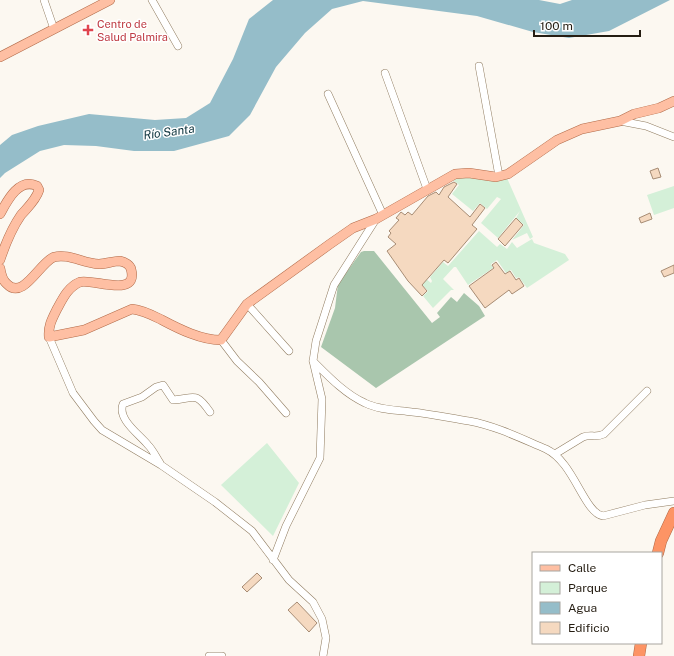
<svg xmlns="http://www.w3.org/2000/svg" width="674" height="656" viewBox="0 0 674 656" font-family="'Public Sans',sans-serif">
<rect width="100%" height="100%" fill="#fcf8f1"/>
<path fill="#d4f0d8" d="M459,176L507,178L533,237L530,239L527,233L512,240L524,225L516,218L520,211L498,238L481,223L501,199L497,197L487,209L480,203L473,211L452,194L459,185L452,179Z
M674,186V208L654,215L647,195Z
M479,231L497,247L500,244L507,249L512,242L517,248L532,239L534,243L565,254L569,260L527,288L519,277L516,278L511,270L506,273L497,260L491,264L493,268L468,285L456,267H454L443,279L454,290H451L433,308L423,296L428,291L414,276L418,272L431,283L432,281L430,277L443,262L448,266Z
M267,443L299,483L273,536L221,485Z"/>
<path fill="#a9c6ad" d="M364,251H374L432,323L440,317L437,313L451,297L457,302L464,293L479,306L485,316L376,388L321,347L335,308L338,284L361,252Z"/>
<path fill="#95bdc9" d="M273,0H539L560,4L572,0H670L609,31L569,38L533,32L477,16L363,1L332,9L305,33L276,67L250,115L229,136L174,151H134L96,146L64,145L40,151L5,173L0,178V145L12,135L38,126L89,114L155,120L186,118L210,103L233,59L249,19Z"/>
<path fill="#f5d9c0" stroke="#a78c74" d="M658,168L661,177L653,179L650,171Z
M454,182L457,184L448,197L470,217L480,204L485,208L472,225L477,229L448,263L444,260L422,285L427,291L422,296L408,281L387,251L396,244L388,237L391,233L389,231L399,220L396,218L401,212L405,215L408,212L412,215L428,196L436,192L439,195L444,187Z
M650,213L652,219L641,223L639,218Z
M516,218L523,225L505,246L498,239Z
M496,262L505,274L510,271L516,280L519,278L524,286L512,294L509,290L485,308L469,286L494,268L492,265Z
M674,265V273L664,277L661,271Z
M257,573L262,578L247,592L242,587Z
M297,602L317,623L309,632L288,610Z"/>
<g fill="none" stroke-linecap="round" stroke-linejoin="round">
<defs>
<path id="minor" d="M44,0L54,29
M152,0L178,46
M479,66L499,176
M385,73L427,189
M328,94L383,215
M620,121L646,126L674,137
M247,304L289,351
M49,337L73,393L94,421L102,430L161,465L215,502L252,531L289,580L313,602L322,619L326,638L323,656
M221,340L237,361L259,382L286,413
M313,361C328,376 345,394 365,403C379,410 397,410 412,412C431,414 450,418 469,421C496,426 520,438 546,449C574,462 584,513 603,516L645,505L674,501
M555,454L583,437C590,434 596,438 604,434L647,391
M160,463C156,457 153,450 148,445C139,434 117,419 123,404L142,397L156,387L163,385L173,400C194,399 195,390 210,412
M273,560L286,526L320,458L322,399L313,361L316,341L334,285L376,219
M209,656H222"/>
<path id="major" d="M0,57L110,0
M0,214C7,201 19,177 37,186L39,190C36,200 28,207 21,215C12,228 5,245 0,260
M0,268C1,274 2,280 7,284C23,301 40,262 54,257C69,253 84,264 99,264C106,264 113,261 120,261C125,262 130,265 131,269C139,299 92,278 80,282C68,287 63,298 57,309C52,319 48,326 49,337L84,330L132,309C143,310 152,315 162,320C179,329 201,340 221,340L247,304L330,244L353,228L376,219L455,174L469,173L496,177L508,174L557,140L582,129L620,121L634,114L659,108L674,101"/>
<path id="highway" d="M658,553L661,541L674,513
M639,656L641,643"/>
</defs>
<use href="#minor" stroke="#907c60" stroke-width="8"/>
<use href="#major" stroke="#b16a48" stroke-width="10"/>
<use href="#highway" stroke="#b16a48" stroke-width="12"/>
<use href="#minor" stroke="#fff" stroke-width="7"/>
<use href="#major" stroke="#febfa3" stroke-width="9"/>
<use href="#highway" stroke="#fd9465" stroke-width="11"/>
</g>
<path fill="#e0444e" stroke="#fff" stroke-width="1.5" d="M86 24h4v4h4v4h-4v4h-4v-4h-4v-4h4z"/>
<g text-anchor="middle" stroke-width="3" stroke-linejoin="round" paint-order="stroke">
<g font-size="11" fill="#be3a42" stroke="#fff" text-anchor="start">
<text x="97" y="28">Centro de<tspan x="97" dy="13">Salud Palmira</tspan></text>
</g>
<g font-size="12" font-style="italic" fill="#0a313b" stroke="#fff">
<text transform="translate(169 132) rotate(-8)" y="4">Río Santa</text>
</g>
</g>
<rect x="532" y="552" width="130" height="92" fill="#ffffff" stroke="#a8a5a0"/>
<rect x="540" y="565" width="20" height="6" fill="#febfa3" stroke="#a8a5a0"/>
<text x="568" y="572" font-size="12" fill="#251d12">Calle</text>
<rect x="540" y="582" width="20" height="12" fill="#d4f0d8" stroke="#a8a5a0"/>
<text x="568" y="592" font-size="12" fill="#251d12">Parque</text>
<rect x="540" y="602" width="20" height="12" fill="#95bdc9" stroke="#a8a5a0"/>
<text x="568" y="612" font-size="12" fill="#251d12">Agua</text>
<rect x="540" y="622" width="20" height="12" fill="#f5d9c0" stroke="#a8a5a0"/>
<text x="568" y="632" font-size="12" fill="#251d12">Edificio</text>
<path d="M534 30v6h106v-6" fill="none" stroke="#251d12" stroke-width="2"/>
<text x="540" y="30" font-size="12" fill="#251d12" stroke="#ffffff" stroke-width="3" paint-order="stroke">100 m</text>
</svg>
